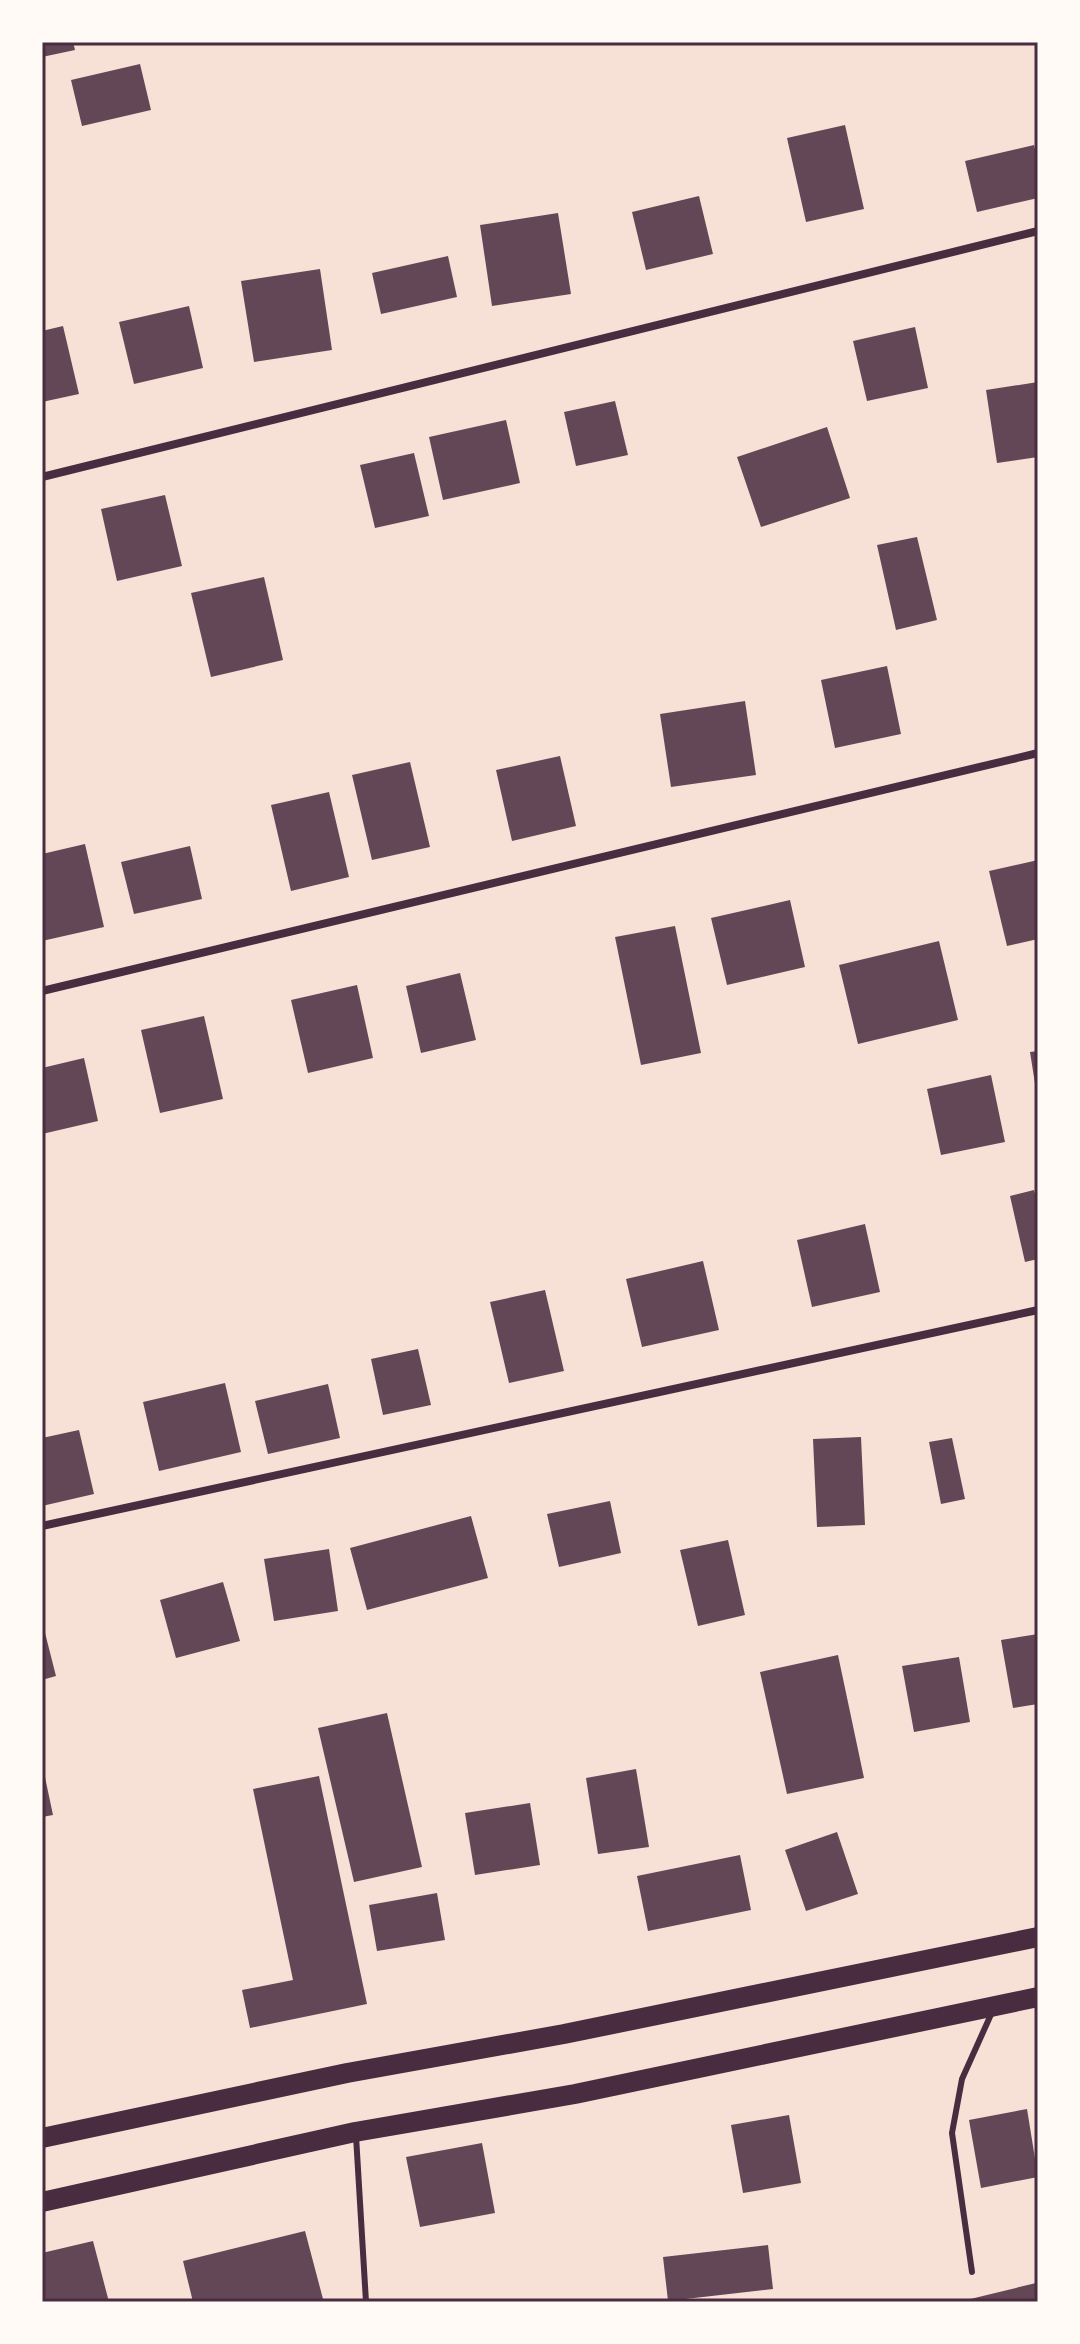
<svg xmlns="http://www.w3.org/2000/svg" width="1080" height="2344" viewBox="0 0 1080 2344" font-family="Helvetica,sans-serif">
<rect width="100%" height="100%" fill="#f7e1d7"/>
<path fill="#644757" d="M42,42H73L75,50L42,57Z
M140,64L151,110L82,126L71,80Z
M845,125L864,209L806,222L787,138Z
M1034,145L1038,162V198L977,212L965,161Z
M699,196L713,254L646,270L632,212Z
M558,213L571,294L492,306L480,225Z
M448,256L457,297L381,314L372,273Z
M320,269L332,350L254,362L241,281Z
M189,306L203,368L134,384L119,322Z
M63,326L79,394L42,402V331Z
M915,327L928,388L867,401L853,341Z
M1038,382V457L997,463L986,390Z
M615,401L628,455L576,466L564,412Z
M506,420L520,483L443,500L429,437Z
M827,427L850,498L761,527L737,457Z
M414,453L429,516L375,528L360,465Z
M165,495L182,566L117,581L101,509Z
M917,537L937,620L896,630L877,545Z
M264,577L283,660L211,677L191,593Z
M887,666L901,734L835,748L821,680Z
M745,701L756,775L671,787L660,714Z
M560,756L576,826L512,841L496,770Z
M410,762L430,847L372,860L352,775Z
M329,792L349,877L291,891L271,805Z
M85,844L104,927L42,941V854Z
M190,846L202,899L134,914L121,862Z
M1038,860V939L1007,946L989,871Z
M790,900L805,967L727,985L711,918Z
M675,926L701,1053L641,1065L615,937Z
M939,941L958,1020L858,1044L839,965Z
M460,973L476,1040L421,1053L406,986Z
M357,985L373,1058L308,1073L291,1000Z
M204,1016L223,1099L160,1113L141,1030Z
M1038,1051V1089L1036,1090L1030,1052Z
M84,1058L98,1121L42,1134V1068Z
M991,1075L1005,1142L941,1155L927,1089Z
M1034,1190L1038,1205V1259L1025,1262L1010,1196Z
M865,1224L880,1292L812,1307L797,1240Z
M703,1261L719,1330L642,1347L626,1279Z
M545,1290L564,1371L509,1383L490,1302Z
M418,1349L431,1405L383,1415L371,1359Z
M225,1383L241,1452L159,1471L143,1402Z
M328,1384L340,1438L268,1454L255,1401Z
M79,1430L94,1494L42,1506V1438Z
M861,1437L865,1525L817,1527L813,1439Z
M952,1438L965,1499L941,1504L929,1442Z
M610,1501L621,1553L559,1567L547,1514Z
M471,1516L488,1578L367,1610L350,1548Z
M728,1540L745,1615L698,1626L680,1550Z
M329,1549L338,1611L274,1621L264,1559Z
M223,1582L240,1641L176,1658L160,1600Z
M42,1621L56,1676L42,1680Z
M1038,1634V1704L1013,1708L1001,1640Z
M838,1655L864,1778L787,1794L760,1672Z
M959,1657L970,1722L914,1732L902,1666Z
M387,1713L422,1867L354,1882L318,1728Z
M42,1763L53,1815L42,1817Z
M636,1769L649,1847L598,1854L586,1778Z
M319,1776L367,2004L250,2028L242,1990L293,1980L253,1789Z
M530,1803L540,1865L475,1875L465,1813Z
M837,1832L858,1894L806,1911L785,1850Z
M740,1855L751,1910L648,1931L637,1876Z
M437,1893L445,1940L377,1951L369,1905Z
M1027,2109L1038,2177L981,2188L969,2120Z
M789,2115L801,2183L743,2193L731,2125Z
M482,2143L495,2213L420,2227L406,2157Z
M305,2231L323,2299L312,2302H193L183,2261Z
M93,2241L109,2302H42V2253Z
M768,2245L773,2289L668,2301L663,2257Z
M1036,2283L1038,2302H962V2301Z"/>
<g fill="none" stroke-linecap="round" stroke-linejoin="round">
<path stroke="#4a2c40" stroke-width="6" d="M356,2136L366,2302
M972,2272L952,2133L962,2079L993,2010"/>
<path stroke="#4a2c40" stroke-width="8" d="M42,477L1038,231
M42,991L1038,753
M42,1526L1038,1310"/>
<path stroke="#4a2c40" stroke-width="20" d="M42,2138L347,2073L564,2034L1038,1937
M42,2202L355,2132L575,2094L1038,1997"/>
</g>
<rect width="1080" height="2344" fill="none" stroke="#fffaf5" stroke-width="88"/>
<rect x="44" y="44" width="992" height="2256" fill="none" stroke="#4a2c40" stroke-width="3"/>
</svg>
